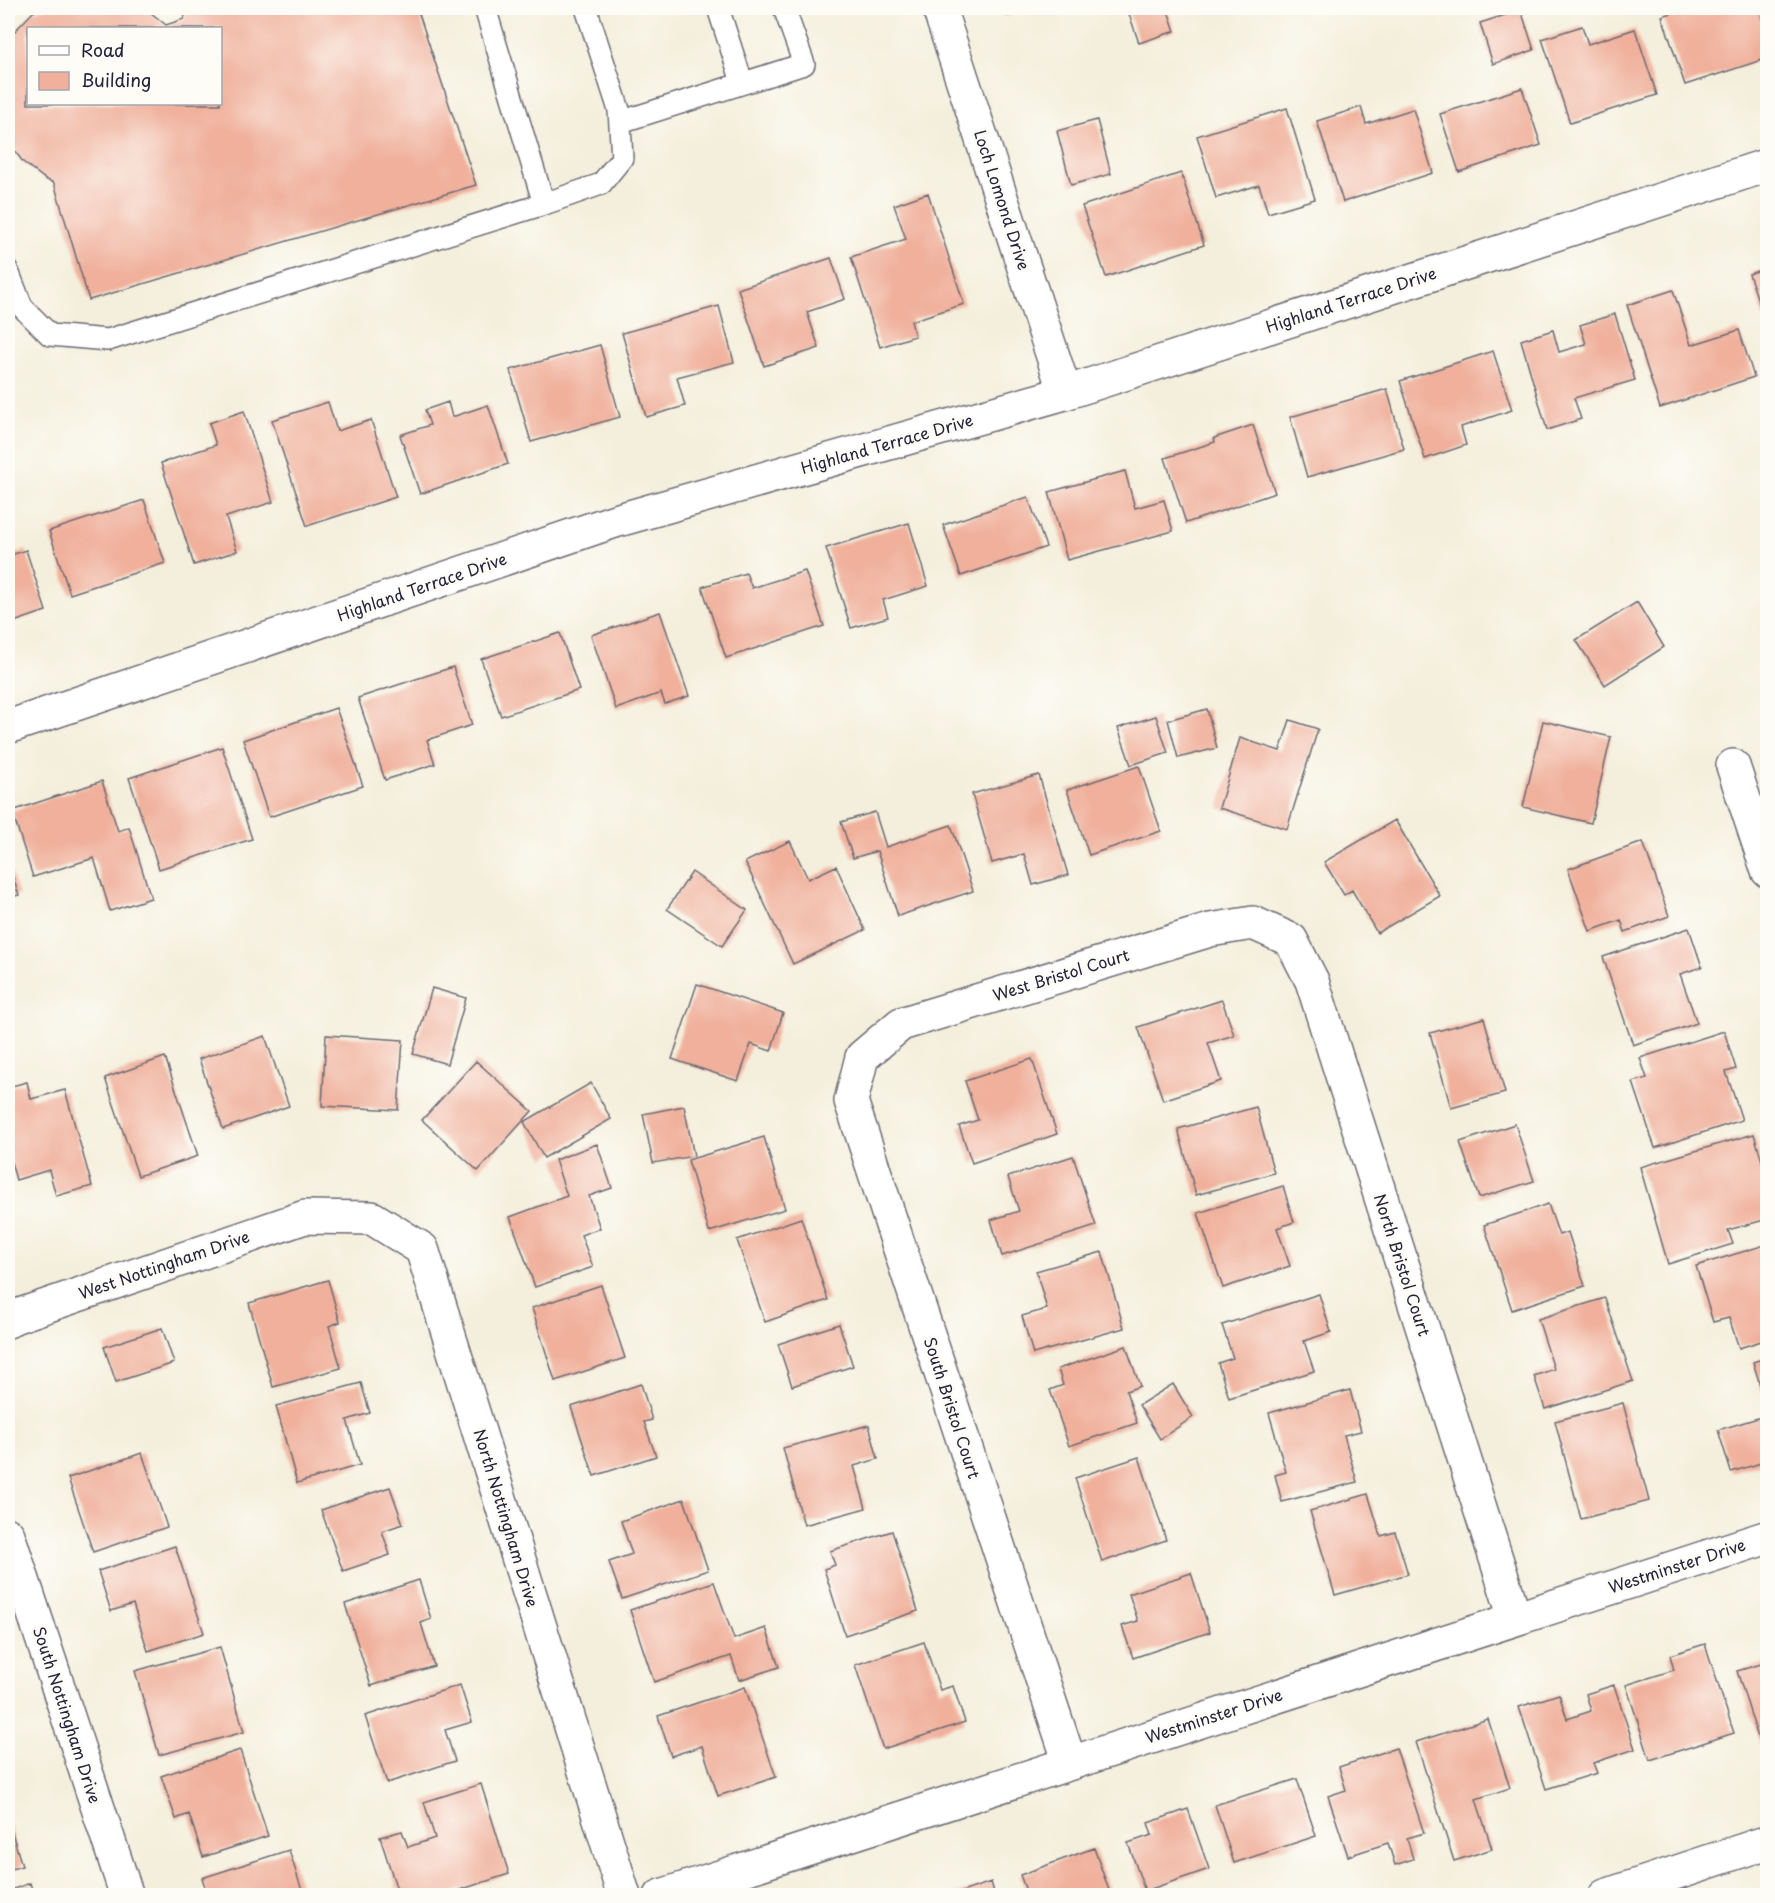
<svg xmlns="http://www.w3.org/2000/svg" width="1775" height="1903" viewBox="0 0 1775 1903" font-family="'Playpen Sans',sans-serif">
<rect width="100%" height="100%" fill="#fdfcf7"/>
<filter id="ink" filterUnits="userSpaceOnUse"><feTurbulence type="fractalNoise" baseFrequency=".0167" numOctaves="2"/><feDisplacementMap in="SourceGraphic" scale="12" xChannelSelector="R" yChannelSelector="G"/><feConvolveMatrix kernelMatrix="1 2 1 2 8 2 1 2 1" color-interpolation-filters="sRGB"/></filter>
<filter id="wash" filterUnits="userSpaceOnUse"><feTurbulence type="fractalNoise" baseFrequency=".008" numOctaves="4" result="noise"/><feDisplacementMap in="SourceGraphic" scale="24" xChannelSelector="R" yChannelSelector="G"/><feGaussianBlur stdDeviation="1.35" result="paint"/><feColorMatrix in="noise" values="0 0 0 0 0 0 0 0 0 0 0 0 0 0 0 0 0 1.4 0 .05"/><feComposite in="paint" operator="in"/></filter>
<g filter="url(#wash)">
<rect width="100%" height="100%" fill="#f4efdc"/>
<g id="blocks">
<path fill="#f0b09b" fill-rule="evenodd" d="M42,8H145L166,25L184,19L187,8H417L476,185L89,300L54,183L45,179L23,162L8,142V43L14,32L33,12ZM28,28H220V104H28Z
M1005,8H1034L1007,16Z
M1127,8H1167L1175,31L1139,43Z
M1688,8H1758L1768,36V58L1685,85L1662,16Z
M1521,10L1534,50L1493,64L1480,23Z
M1582,26L1588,44L1635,29L1657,95L1570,123L1542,39Z
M1522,88L1541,145L1459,172L1440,114Z
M1361,107L1366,124L1413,109L1433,173L1343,202L1317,121Z
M1287,108L1315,199L1268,213L1259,185L1216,198L1197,136Z
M1097,120L1111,174L1071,185L1057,131Z
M1181,173L1204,245L1106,277L1082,206Z
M928,193L964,304L911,321L915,336L880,347L851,257L906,239L894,205Z
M831,258L845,299L807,312L819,348L764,366L738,289Z
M1768,267V327H1767L1749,274Z
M1673,290L1691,345L1739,330L1754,377L1660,408L1627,305Z
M719,306L734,362L677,377L685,406L646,417L622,333Z
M1615,314L1635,380L1574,398L1581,419L1547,430L1521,340L1553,330L1559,352L1586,344L1580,325Z
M600,345L620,417L531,442L510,370Z
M1493,351L1512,410L1461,427L1466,445L1425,459L1400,381Z
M1387,389L1404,449L1307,477L1290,417Z
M328,402L337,431L371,420L396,497L307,526L272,420Z
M448,402L452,417L488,405L508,464L420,494L400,435L430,425L425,410Z
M244,411L273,502L226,517L237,551L194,565L161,463L216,445L209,423Z
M1253,425L1275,493L1186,523L1165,458L1215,442L1214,438Z
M1125,471L1135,508L1164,500L1173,531L1067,560L1049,492Z
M1028,497L1046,547L961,576L943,525Z
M144,500L165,563L70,594L49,531Z
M909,523L928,586L883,600L888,617L851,628L826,548Z
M26,550L46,611L8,624V556Z
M805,571L824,626L726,658L702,587L746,573L752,588Z
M1637,602L1664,647L1605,685L1576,640Z
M660,612L689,696L665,704L661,693L616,709L591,635Z
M560,633L579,690L501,716L481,659Z
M453,667L472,725L427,740L435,764L385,780L358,698Z
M336,708L363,786L269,817L243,740Z
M1207,709L1217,748L1178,758L1168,720Z
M1156,716L1168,753L1131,765L1118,728Z
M1290,720L1318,729L1287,829L1219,808L1240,738L1280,751Z
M1543,721L1611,737L1591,823L1523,807Z
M222,747L252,839L159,869L129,778Z
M1139,766L1161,831L1089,855L1067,790Z
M1039,775L1068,875L1033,885L1024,854L992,863L972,794Z
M102,781L118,831L129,827L151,898L110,911L94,858L33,877L12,811Z
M875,812L886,847L951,825L973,891L898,916L877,851L853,858L841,822Z
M1395,820L1440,896L1377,933L1352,890L1344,895L1324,862Z
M790,841L808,879L836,866L865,930L793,964L745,862Z
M1643,842L1669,916L1625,932L1621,920L1590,931L1568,869Z
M8,863L19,895L8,898Z
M692,872L747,910L722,946L667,909Z
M1689,928L1702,967L1680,974L1697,1023L1633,1045L1603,957Z
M697,984L783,1013L771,1051L751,1044L738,1081L672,1059Z
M432,988L466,998L447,1064L413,1054Z
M1222,1000L1234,1035L1208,1043L1221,1081L1163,1100L1138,1027Z
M1484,1018L1505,1093L1451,1108L1430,1033Z
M1724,1031L1736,1069L1726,1072L1742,1120L1655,1148L1633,1082L1647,1078L1640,1058Z
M326,1035L403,1040L398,1110L322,1106Z
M265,1036L289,1106L223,1129L199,1059Z
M165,1057L198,1156L138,1176L105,1078Z
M1032,1059L1057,1134L972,1163L959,1126L978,1120L965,1081Z
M476,1061L532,1111L478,1171L422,1120Z
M27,1082L31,1099L65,1090L92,1186L56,1196L49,1170L16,1180L8,1151V1087Z
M591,1083L611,1119L544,1158L524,1122Z
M684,1106L694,1156L653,1163L643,1114Z
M1256,1107L1274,1173L1196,1195L1178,1129Z
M1515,1124L1534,1181L1479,1198L1460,1142Z
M1754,1134L1768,1181V1219L1728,1230L1733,1244L1668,1264L1640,1167Z
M764,1137L785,1209L709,1232L688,1160Z
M597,1144L612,1188L589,1196L600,1228L581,1235L593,1267L535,1287L510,1217L567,1196L555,1160Z
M1073,1156L1096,1226L1002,1256L991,1220L1019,1211L1008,1177Z
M1283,1186L1294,1222L1277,1228L1290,1266L1223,1288L1198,1213Z
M1548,1204L1559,1235L1568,1232L1585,1286L1512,1310L1484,1225Z
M801,1218L828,1300L765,1322L737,1240Z
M1768,1244V1339L1739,1348L1729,1318L1713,1322L1696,1266Z
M1102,1252L1124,1328L1033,1354L1022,1316L1047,1309L1036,1271Z
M328,1280L340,1322L329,1326L341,1368L273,1387L249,1303Z
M601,1285L625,1358L555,1381L532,1308Z
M1319,1294L1331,1332L1304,1341L1314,1371L1229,1398L1218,1363L1233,1358L1222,1325Z
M1605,1298L1633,1381L1545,1409L1534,1376L1554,1369L1538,1319Z
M839,1324L853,1366L792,1386L778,1344Z
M162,1328L174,1363L116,1382L104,1347Z
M1126,1346L1140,1386L1126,1391L1137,1423L1069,1446L1050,1390L1063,1385L1058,1369Z
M1768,1357V1408H1767L1753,1362Z
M361,1383L370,1413L347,1420L360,1465L297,1483L276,1406Z
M641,1384L652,1420L644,1422L656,1456L594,1476L571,1407Z
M1173,1384L1193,1417L1160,1439L1139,1405Z
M1350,1390L1361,1431L1344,1435L1357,1482L1282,1502L1275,1475L1286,1472L1269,1413Z
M1623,1403L1649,1501L1581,1519L1555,1421Z
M1768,1415V1461L1731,1472L1718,1430Z
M869,1425L878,1459L854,1466L866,1508L804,1525L783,1448Z
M142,1453L167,1527L93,1552L68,1478Z
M1139,1457L1166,1540L1102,1562L1075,1478Z
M390,1487L403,1524L382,1531L390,1555L343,1571L321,1510Z
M1368,1494L1381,1536L1395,1532L1408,1574L1335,1595L1310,1511Z
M684,1499L708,1570L622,1599L609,1562L632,1554L621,1521Z
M892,1531L918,1611L845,1635L824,1569L835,1565L830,1551Z
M175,1546L204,1633L148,1651L133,1604L111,1611L98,1571Z
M1191,1573L1210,1632L1133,1658L1122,1626L1138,1621L1129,1594Z
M419,1580L431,1619L421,1623L434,1666L371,1686L345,1604Z
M714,1582L734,1639L766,1628L779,1667L739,1680L731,1656L654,1682L630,1610Z
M924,1642L940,1690L953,1686L965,1722L883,1749L855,1665Z
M1705,1644L1734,1733L1650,1760L1626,1685L1674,1670L1670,1655Z
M220,1647L244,1732L159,1755L135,1671Z
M1768,1662V1742L1760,1744L1737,1671Z
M460,1685L472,1722L445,1730L455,1761L387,1783L365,1716Z
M1614,1685L1635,1749L1593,1763L1597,1773L1546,1789L1519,1707L1559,1694L1567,1719L1591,1711L1586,1694Z
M745,1687L776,1777L718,1796L702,1746L671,1756L658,1716Z
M1488,1719L1510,1788L1476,1799L1492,1849L1454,1861L1416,1742Z
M1396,1748L1424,1833L1407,1838L1413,1859L1395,1865L1388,1843L1348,1856L1328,1796L1346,1790L1339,1767Z
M240,1750L268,1836L203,1857L189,1814L176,1819L161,1776Z
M1297,1779L1316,1836L1234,1863L1215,1805Z
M481,1784L509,1874L441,1896H399L380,1837L402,1831L408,1847L435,1838L424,1802Z
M1188,1809L1209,1869L1145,1891L1128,1843L1152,1835L1148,1823Z
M8,1819L22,1866L8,1870Z
M1094,1848L1111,1896H1028L1020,1875Z
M289,1850L303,1894L208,1896L202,1878Z
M991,1882L995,1896H953V1895Z
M30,1883L34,1896H8V1891Z"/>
</g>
</g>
<g filter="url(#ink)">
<use href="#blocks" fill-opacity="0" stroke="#6c6a73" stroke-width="1.5"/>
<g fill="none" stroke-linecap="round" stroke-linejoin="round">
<defs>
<path id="lane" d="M485,8L544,204
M718,8L742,82
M620,122L804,64L784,8
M8,271L22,307L50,335L108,340L544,204L601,184L622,158L619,110L586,8"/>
<path id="street" d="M939,8L1065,393
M8,727L615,521L1065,393L1768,165
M1733,766L1768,871
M8,1321L11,1318L305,1217L372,1218L422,1249L624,1896
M8,1535L127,1896
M1070,1763L851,1101L862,1057L901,1024L1210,930L1253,923L1291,940L1312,981L1515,1618
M661,1896L1768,1537"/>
<path id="secondary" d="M1605,1896L1768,1842"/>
</defs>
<use href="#lane" stroke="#6c6a73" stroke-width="24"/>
<use href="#street" stroke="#6c6a73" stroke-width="36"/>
<use href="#secondary" stroke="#6c6a73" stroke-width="36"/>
<use href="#lane" stroke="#fff" stroke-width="21"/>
<use href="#street" stroke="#fff" stroke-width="33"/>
<use href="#secondary" stroke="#fff" stroke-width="33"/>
</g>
</g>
<g text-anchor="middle" stroke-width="6" stroke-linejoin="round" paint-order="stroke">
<g font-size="16" fill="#22223b" stroke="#fdfcf7">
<text transform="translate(1002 200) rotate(72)" y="6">Loch Lomond Drive</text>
<text transform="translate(1351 300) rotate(-18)" y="6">Highland Terrace Drive</text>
<text transform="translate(887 444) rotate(-16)" y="6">Highland Terrace Drive</text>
<text transform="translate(422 587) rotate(-19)" y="6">Highland Terrace Drive</text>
<text transform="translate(1061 975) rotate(-17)" y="6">West Bristol Court</text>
<text transform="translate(164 1265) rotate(-19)" y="6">West Nottingham Drive</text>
<text transform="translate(1402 1265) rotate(72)" y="6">North Bristol Court</text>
<text transform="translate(952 1408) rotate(72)" y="6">South Bristol Court</text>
<text transform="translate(506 1518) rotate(73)" y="6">North Nottingham Drive</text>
<text transform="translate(1677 1566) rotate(-18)" y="6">Westminster Drive</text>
<text transform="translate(67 1715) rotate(72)" y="6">South Nottingham Drive</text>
<text transform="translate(1214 1716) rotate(-18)" y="6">Westminster Drive</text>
</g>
</g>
<rect width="1775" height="1903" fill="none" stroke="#fdfcf7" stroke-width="30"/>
<rect x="27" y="27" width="195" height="78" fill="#fdfcf7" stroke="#a5a5ac" stroke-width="1.5"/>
<rect x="39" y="46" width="30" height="9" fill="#ffffff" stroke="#a5a5ac" stroke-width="1.5"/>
<text x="81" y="57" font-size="18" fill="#22223b">Road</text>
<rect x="39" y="72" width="30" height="18" fill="#f0b09b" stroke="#a5a5ac" stroke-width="1.5"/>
<text x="81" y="87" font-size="18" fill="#22223b">Building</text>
</svg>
